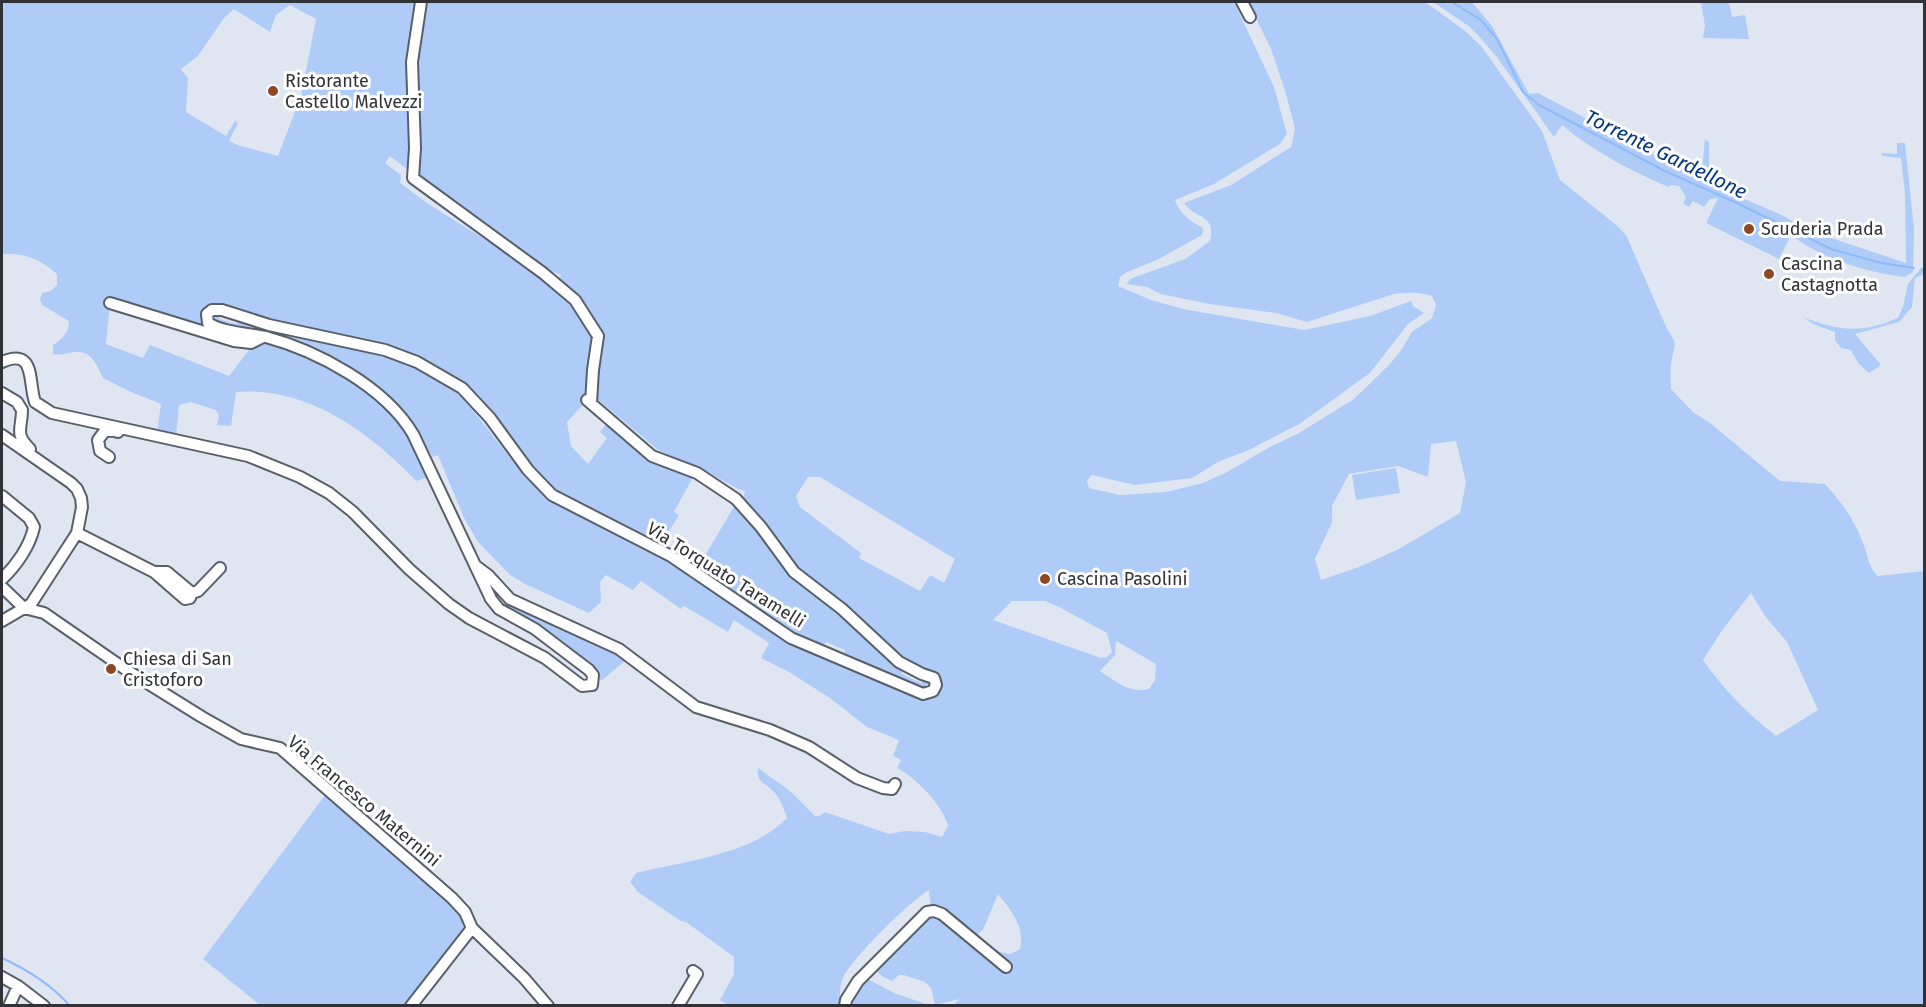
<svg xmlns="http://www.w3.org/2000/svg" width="1926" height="1007" viewBox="0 0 1926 1007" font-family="'Fira Sans',sans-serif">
<rect width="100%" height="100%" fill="#dfe6f2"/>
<path fill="#afccf9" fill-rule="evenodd" d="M2,2H417L411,170L407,169L390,156L385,163L401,175L400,183L427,203L536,272L563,297L596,337L589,398L567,422L571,446L588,464L607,438L600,432L607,423L650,461L693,477L674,512L679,515L660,546L554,494L539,478L487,410L415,359L214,306L207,307L203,313L208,328L110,303L106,344L143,358L150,345L229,376L252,346L264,341L305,356L367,389L407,430L429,477L416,481C369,432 307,386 236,392L231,426L217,425L219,416L216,410L191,402L179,405L176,437L157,433L161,404L129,391L103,378C98,367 92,351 77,352C68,352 63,356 53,354V345C62,339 69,333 69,321L42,305L40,299L42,293L51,291L57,285V274C38,258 26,253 2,254ZM290,5L316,19L301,96L278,156L238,145L229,141L238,123L235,121L226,136L186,112L188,78L181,69L198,56L224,18L234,9L270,32L276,15Z
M424,2H1234L1274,87L1287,134L1280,144L1214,184L1175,200C1180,214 1190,221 1203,228L1202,235L1157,260L1127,272L1120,277L1118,286L1151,300L1183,309L1304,330L1370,316L1411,301L1413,306L1424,313L1408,324L1370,373L1301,423L1251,449L1218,462L1192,478L1135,485L1092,475L1087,481L1089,488L1120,495L1166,492L1203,483L1227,472L1270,447L1299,433L1354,399L1389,365L1400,352L1412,332L1432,318L1436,305L1432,296C1419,292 1408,292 1394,294L1307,322L1276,313L1209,304L1161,294L1147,287L1127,284L1130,279L1185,259L1210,241C1217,214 1194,219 1184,203L1231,185L1291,147L1295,129L1286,94L1271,49L1248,2H1425L1464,30L1481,46L1542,131L1560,180L1614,223L1626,235L1667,329C1680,346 1673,347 1671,365C1670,373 1671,381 1671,389L1693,412L1710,423L1780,481L1825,484C1841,501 1855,521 1863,543C1868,554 1868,568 1878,576L1924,571V1005H954L959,999L935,1005L931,988L925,982L904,975H899L892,981L882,976L874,969L917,925L933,914L1000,952L1011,954L1020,949C1025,927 1011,910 998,894L983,930L974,937L931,909L929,890C909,902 853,957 843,978C839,987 840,996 840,1005H728L720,1000L734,974V957L686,922L681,921L638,892L630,882L636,873C684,861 751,855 787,818C784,808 780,798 773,791C765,783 756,782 758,768L790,791L815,816H820L825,812L889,834L905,831L925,832L942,837L948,826C943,805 916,778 897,768L901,760L893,756L899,740L867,727L830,698L789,672L761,658L769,643L734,620L728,632L684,606L681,609L641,581L633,590L606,575L600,582L601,602L589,613L525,584L510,575L478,542L464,518L438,455L433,457L413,429L339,364L225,328L210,319L213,314L220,313L219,319L236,324L239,319L365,350L413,366L451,387L472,409L525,477L550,500L657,554L707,585L769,630L819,655L907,691C919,698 925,700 938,694L939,685L896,656L792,562L743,500L745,491L736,488L706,471L700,472L657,449L596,398L599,339L572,290L558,278L561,275L551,271L530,255L516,248L417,173L416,60ZM1456,441L1466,482L1460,513L1399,549L1359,567L1321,580L1315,559L1332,522V506L1349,474L1398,466L1428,477L1431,444ZM808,477H820L955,559L944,583L930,575L920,591L859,558L861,553L800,507L796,496ZM1751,593L1765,616L1787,642L1818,710L1776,736C1747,713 1724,690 1703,660L1723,629ZM1012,601H1045L1061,608L1107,633L1112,652L1107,657L1101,658L993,620ZM1116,641L1156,664L1155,680L1149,689C1130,694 1115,681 1100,671L1115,655Z
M1433,2H1472L1492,26L1529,94L1538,93L1701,179L1705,139L1709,142V184L1784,216L1804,229L1906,263L1905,194L1901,158L1882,156V153L1897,154V143H1905L1914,229L1913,272L1905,277C1868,273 1820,258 1791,235L1779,259L1706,223L1718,198L1710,199L1704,207L1693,201L1689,207L1683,204L1686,197L1679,186L1671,185L1668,187C1632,171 1592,151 1562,125L1554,137L1496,56L1484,42L1470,27Z
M1701,2H1729L1732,17L1745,15L1749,39L1703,38L1705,26Z
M1924,267V274L1915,278L1912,307L1899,322L1855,334L1881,365L1869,373L1858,363L1851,350L1841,348L1835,340V332L1813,324L1803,317C1839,331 1861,334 1898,318L1903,307L1908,284L1921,268Z
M1396,468L1400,493L1356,500L1352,475Z
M735,505L840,611L902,668V674L921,683L926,679L930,683L927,689L915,686L843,656L845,650L826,642L823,648L792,635L697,569Z
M512,604L626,660L601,681L597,671L512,611L510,606Z
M326,794L463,914L465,921L462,932L406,1005H260L203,959Z
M866,978L894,993L929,1005L849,1006L854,993Z"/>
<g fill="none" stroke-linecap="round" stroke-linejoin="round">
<path stroke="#8ebafc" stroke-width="2" d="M1452,2L1481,20L1497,39L1523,92L1539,105L1665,171L1737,203L1831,249L1881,263L1914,268
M1922,270H1924
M2,958C28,970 51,984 70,1006"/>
<defs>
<path id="minor" d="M421,2L412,62L415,148L413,178L543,273L575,300L598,336L593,370L591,403
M1242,2L1250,17
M110,303L234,341L251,343L263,337
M2,362C36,347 28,382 35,402L52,413L248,456L300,477L329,493L353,512L409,569L449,604L469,618L545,658L582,686L592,685L593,675L589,670L535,629L499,609L491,599L413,434C385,387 318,351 266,337C247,333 225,333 208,323L207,314L212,310H222L269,325L385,350L417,362L462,388L490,418L528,470L552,495L671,556L791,638L923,694L933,691L936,685L934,678L922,674L899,662L842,609L794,572L761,527L736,499L697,473L652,456L587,400
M2,393L17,402L22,410C22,429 14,433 30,449
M2,435L71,483L77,489L81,498L82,507L77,533L31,604L2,621
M109,457L100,451L98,440L104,432L110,430L118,432
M2,496L29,518L34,527C30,546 16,566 2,579
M77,533L154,572L185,599L190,598L192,593L167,572H154
M476,566L488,575L510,599L619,649L696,707L770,730L809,747L857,778L883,788L892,789L895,784
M2,587L24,608L44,613L128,671L202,717L241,739L280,748L452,898L465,912L472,928L524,978L548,1006
M192,593L198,591L220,568
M2,977L18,986L44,1006
M9,1006L18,986
M411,1006L472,928
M678,1006L697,974L693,971
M845,1006L846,1000L858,981L927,912L934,911L942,914L1006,967"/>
</defs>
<use href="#minor" stroke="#595f69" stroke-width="14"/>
<use href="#minor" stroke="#fff" stroke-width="10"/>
</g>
<g fill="#8f4824" stroke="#fff" stroke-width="2">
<circle cx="273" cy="91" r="6"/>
<circle cx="1749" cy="229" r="6"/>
<circle cx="1769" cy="274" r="6"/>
<circle cx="1045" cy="579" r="6"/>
<circle cx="111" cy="669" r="6"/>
</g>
<g text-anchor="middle" stroke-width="6" stroke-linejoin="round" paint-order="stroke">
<g font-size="18" fill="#303237" stroke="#fff" text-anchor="start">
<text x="285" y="87">Ristorante<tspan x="285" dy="21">Castello Malvezzi</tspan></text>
<text x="1761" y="235">Scuderia Prada</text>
<text x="1781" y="270">Cascina<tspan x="1781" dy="21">Castagnotta</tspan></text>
<text x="1057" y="585">Cascina Pasolini</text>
<text x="123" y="665">Chiesa di San<tspan x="123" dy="21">Cristoforo</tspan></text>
</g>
<g font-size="18" fill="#303237" stroke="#fff">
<text transform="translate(726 575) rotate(32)" y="6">Via Torquato Taramelli</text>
<text transform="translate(364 801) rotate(40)" y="6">Via Francesco Maternini</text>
</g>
<g font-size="20" font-style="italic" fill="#003681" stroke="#fff">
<text transform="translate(1666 154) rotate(26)" y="7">Torrente Gardellone</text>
</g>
</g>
<rect width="1926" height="1007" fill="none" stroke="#303237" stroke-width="6"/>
</svg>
